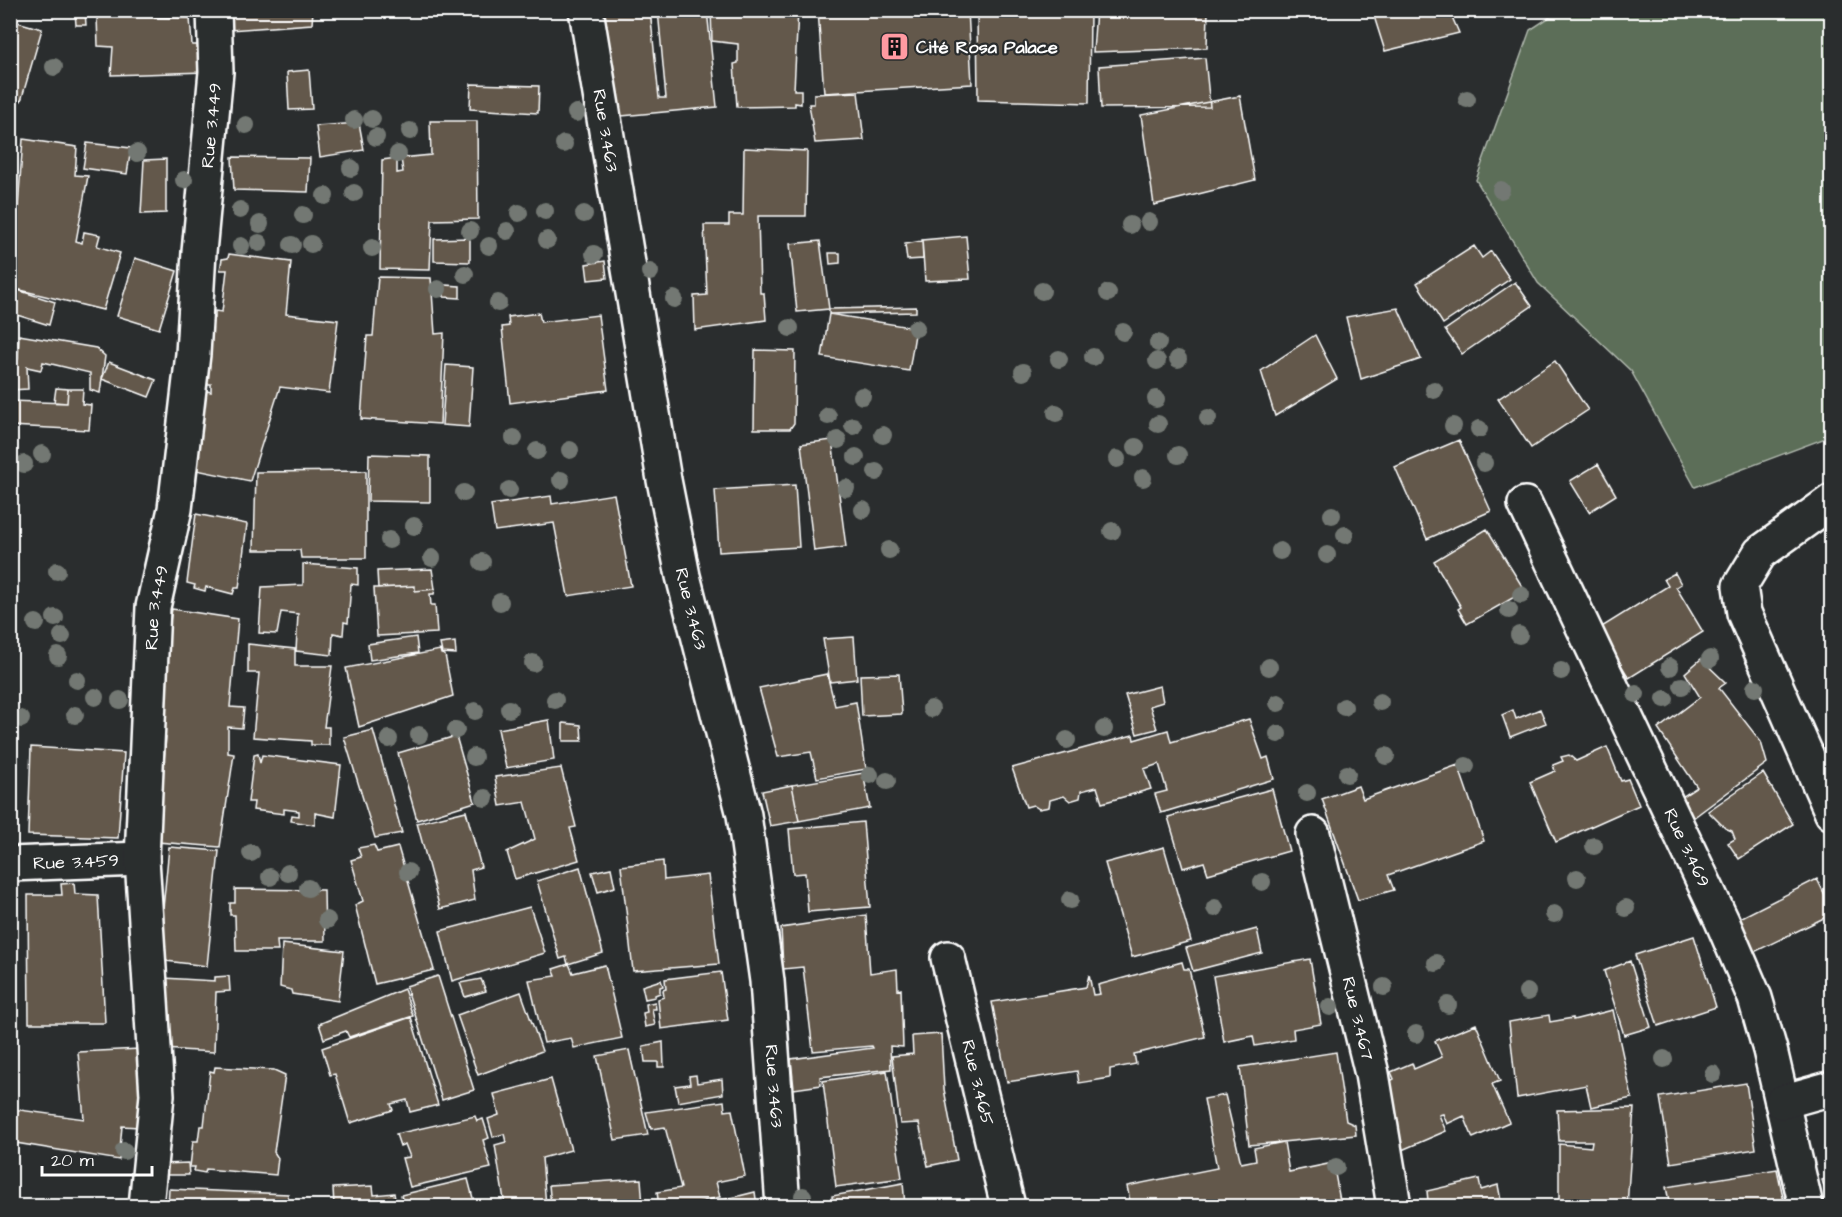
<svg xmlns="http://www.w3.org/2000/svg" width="1842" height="1217" viewBox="0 0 1842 1217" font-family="'Architects Daughter',sans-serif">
<rect width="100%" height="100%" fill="#2a2d2e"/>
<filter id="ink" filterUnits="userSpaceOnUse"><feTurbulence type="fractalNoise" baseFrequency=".0167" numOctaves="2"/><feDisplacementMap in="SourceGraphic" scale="12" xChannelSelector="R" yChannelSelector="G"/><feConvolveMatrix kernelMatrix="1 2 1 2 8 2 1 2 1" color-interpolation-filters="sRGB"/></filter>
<g filter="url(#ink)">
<path fill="#5c6e58" stroke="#aeb6ac" stroke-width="1.5" d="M1559,11H1831V436L1695,487L1631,371L1538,283L1476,180L1530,30Z"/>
<path fill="#63594b" stroke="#fff" stroke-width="1.5" d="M148,10H186V17L148,14Z
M219,10H313L312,24L217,31Z
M598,10H650L659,98H666L658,10H707L717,107L611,117Z
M711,10H798L794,90H801V104L795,103V106L737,107L734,64L738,63V44L712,41Z
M818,10H968L972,84L824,93Z
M977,10H1090L1089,103L978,100Z
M1096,10H1208L1207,48L1093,52Z
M1372,10H1449L1459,33L1385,51Z
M85,11L86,25H76L75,12Z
M97,16L190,18L192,45H202L205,72L111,75L113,47L98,46Z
M10,20L42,29L21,101L10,99Z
M1205,58L1210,107L1101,108L1099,66Z
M309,70L312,109L289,110L287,72Z
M471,84L539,86L538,113L470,109Z
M858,92L864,140L815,143L809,104H814V94Z
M1240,96L1255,180L1154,205L1141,115Z
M10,101L19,103L10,143Z
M430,121H477L478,219L432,220L430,270L380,269L382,160L397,158V173L403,172L401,158L431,155Z
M359,123L364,150L320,157L316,126Z
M23,139L77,147L75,175L88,176L76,241L82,243L84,232L100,235L97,246L120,253L103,310L12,288Z
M87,143L131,148L127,174L83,168Z
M744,148L807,151L806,216H758L760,293H764L766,320L695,330L694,296L707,295L704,225H729V215H743Z
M232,157L310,158L308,192L234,190Z
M166,159V213L141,214L144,160Z
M966,236L970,279L925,281L922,240Z
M470,238V262L434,261V239Z
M820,241L829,309L797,312L790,244Z
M922,241L923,259L907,260L905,244Z
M1474,246L1482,258L1491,251L1510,279L1443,324L1417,283Z
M829,253H840V263L830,264Z
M229,254L291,262L286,314L338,320L329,393L280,387L250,481L177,466L199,389L211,392V384H207L211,342L198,340L204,315L215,318V311L222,312L227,270H220L222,259L228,258Z
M135,258L177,271L159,329L117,316Z
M605,261L607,278L588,280L586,264Z
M378,277L431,278L435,334L444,333L440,424L361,419L367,336H373Z
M1515,282L1532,306L1462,354L1445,330Z
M10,283L11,288L55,302L49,325L17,315L14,334H10Z
M445,285L460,286V298L444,297Z
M916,307V312L829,314V309Z
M1398,308L1421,359L1361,379L1346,317Z
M539,313L541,322L598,315L608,390L510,403L502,327L509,326L508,317Z
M829,314L916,328L909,371L822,357Z
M19,335L96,348L105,356L100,393L90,390V373L43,362L41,370L27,367L28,389L10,390V359H18Z
M1315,335L1337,379L1275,416L1261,371Z
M755,350L795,351L794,423L790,429H754Z
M1555,361L1588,410L1531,448L1498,399Z
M109,362L156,380L149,397L102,379Z
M446,365L473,367L469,427L442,425Z
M56,388L68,389L67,403L54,402Z
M68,389H83L82,404L91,405L89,430L10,426V401L67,403Z
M832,440L846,547L814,551L801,444Z
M1459,440L1491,511L1427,539L1395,467Z
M369,454L430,456V502L368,501Z
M1598,464L1616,495L1589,512L1570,481Z
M366,471V558H301L300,550H254L256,472Z
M795,485L799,547L719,552L715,490Z
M614,494L631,586L568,596L554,523L495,531L491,505L551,496L552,504Z
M196,514L247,524L239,588H235L233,594L206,587L205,591L194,588L195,585L187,583Z
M1487,529L1525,591L1467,624L1458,609L1461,607L1434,561Z
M303,564L358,568V585L351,584L348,623L344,622L343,635L333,633L332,655L296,651L298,614L281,612L277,634L259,633L262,587L303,585Z
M432,569L435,589L415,591V586L378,588L377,571Z
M1675,573L1681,584L1676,587L1703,632L1629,678L1611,648L1592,633L1668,586L1664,579Z
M415,586V591L435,589L434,594H430L431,605H435L437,633L377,636L374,588Z
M172,609L238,619L230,707L244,708L242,728L228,727V753L234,754L220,847L157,842L166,737L159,733L158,698Z
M416,637L418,653L370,660L368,644Z
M854,637L857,679L830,682L823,639Z
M455,642L456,654L442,653L440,644Z
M248,644L295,649V666H332L324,727H329V745H311V741L253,737L259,673H248Z
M440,650L441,654L445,655L453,696L359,727L346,668Z
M1701,659L1726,683L1719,688L1761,742L1767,763L1693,818L1679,799L1697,787L1658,729L1700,697L1685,673Z
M827,674L835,706L856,702L866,769L817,778L811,752L778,757L759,688Z
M899,674L902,714L862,716L860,675Z
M1160,686L1163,702L1150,706L1157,729L1137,734L1125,695Z
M1540,709L1546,723L1510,737L1502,715L1513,710L1516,719Z
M1249,719L1263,759L1268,757L1274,779L1161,813L1155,794L1167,791L1159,764L1144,769L1151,789L1102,803L1097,787L1081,791L1080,798L1070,801L1064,796L1050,800L1049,807L1039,809L1033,805L1026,807L1012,768L1133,735L1134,740L1168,730L1171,742Z
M549,720L554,760L506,768L498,729Z
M563,723L581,725L582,741H563Z
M373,730L402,833L375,838L344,737Z
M456,736L475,802L417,820L398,753Z
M31,747L124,753L118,838L28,835Z
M1607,747L1621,781L1628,779L1639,805L1556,842L1530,782L1555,771L1553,765L1563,761L1561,757L1569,755L1576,761Z
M258,754L260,763L262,755L341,765L335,817L315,813V825L291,821L292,815L299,816V811L284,809V814L253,810L254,802H248L254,755Z
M1458,765L1484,841L1388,875L1394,890L1358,900L1322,799L1358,786L1363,799Z
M561,768L576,827L570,828L579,860L515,879L507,852L535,839L525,802L500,806L495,777Z
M863,773L870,808L799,821L792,785Z
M1763,773L1793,824L1739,859L1728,843L1735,839L1732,831L1725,828L1708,811Z
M792,785L799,821L770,826L762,791Z
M1272,789L1289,851L1208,874L1204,862L1183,868L1168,817Z
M466,811L481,867L471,870L475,900L440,909L417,823Z
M863,822L870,907L808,912L805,873L793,874L789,829Z
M374,845L377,852L398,847L434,970L375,984L355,905L363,901L351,860L361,857L358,848Z
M169,847L219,851L207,966L158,960Z
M1164,847L1191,941L1132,957L1105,863Z
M663,861L664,880L708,875L719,964L633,971L621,866Z
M580,867L603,953L568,964L566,957L560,959L537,881Z
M611,868L615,887L598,892L592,872Z
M1817,879L1832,909V914L1746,956L1730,923Z
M74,883L75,894L98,895L105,1023H29L28,895H62L61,884Z
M235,889L324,890L325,941H277L278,951H236L235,915H230V903H235Z
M530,907L545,953L452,981L440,931Z
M866,915L870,973L897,969L898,990L901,989L903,1047L890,1046L891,1069L820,1077L821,1085L794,1089L791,1059L873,1048L872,1046L813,1051L803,967L783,969L781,928Z
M1257,929L1262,953L1193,971L1186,948Z
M1694,936L1716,1007L1658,1026L1635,955Z
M282,944L344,951L338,1001L292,994L291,990L280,987Z
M1310,959L1321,1024L1293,1029L1294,1039L1255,1046L1253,1036L1224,1042L1213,976Z
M1630,961L1651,1027L1624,1035L1604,971Z
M1182,962L1184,969H1189L1205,1037L1134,1054L1136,1064L1110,1069V1078L1079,1083L1077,1071L1007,1082L992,1002L1086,987L1089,975L1093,995L1100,994L1098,985Z
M569,964L573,973L605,965L622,1038L574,1048L571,1038L544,1043L529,980L556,976L553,969Z
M721,972L728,1020L661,1029L658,999L664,997L663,990L666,989L665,979Z
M229,976L230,991L216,992L214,1052L163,1049L164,978L215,981V977Z
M438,976L474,1090L442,1100L406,986Z
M481,979L486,991L465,997L460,983Z
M661,980L663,986L660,987V993L655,995V997L645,999L642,986Z
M404,989L413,1016L349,1037L346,1031L324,1039L319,1024Z
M521,992L542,1051L478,1075L457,1015Z
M655,1002L656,1009H652L655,1025L645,1027L643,1013L647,1012L646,1004Z
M1613,1010L1632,1098L1591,1107L1586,1085L1517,1098L1509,1022L1549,1015L1550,1022L1573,1018V1020Z
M411,1017L438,1105L410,1112L407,1100L391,1104L393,1110L350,1123L335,1074L330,1075L322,1048Z
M1476,1024L1500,1081L1492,1084L1509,1122L1473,1138L1464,1116L1447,1124L1443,1114L1439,1115L1446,1131L1402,1150L1385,1110L1383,1085L1394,1079L1391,1072L1412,1063L1414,1069L1442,1057L1435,1041Z
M941,1034L944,1089L957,1160L928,1166L919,1123L900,1124L892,1056L913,1054L912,1036Z
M663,1042L664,1067H658V1062H645L643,1046Z
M140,1049L139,1127L122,1126L119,1160L10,1142V1125L13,1109L84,1119L78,1052Z
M629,1050L648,1135L615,1140L597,1056Z
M1336,1052L1346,1121L1355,1125L1356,1135L1249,1145L1240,1067Z
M215,1067L274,1070L285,1075L274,1152L278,1158L276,1175L206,1169L205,1173L194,1171L195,1167H190L193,1141H198L200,1126H204L210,1071L214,1072Z
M887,1071L902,1178L836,1187L823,1081Z
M696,1075L697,1083L722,1079L723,1094L678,1102L675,1086L690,1084L689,1076Z
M551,1079L571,1150L542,1158L546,1206H505L495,1145L506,1142L504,1134L493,1137L488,1119L499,1115L494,1094Z
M1746,1083L1756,1149L1671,1163L1660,1097Z
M1225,1095L1241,1163L1256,1160L1254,1148L1284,1142L1289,1172L1333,1163L1341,1206H1131L1127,1186L1217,1168L1204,1099Z
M724,1101L725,1111L732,1110L745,1176L716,1182L720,1197L685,1206H659L657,1192L681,1188L665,1127L651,1129L646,1112Z
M1634,1108L1627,1206L1559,1205V1144L1591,1147L1592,1141H1559L1557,1110Z
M475,1116L477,1121L483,1119L489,1138L483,1140L491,1168L410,1187L402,1158L410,1157L405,1144L400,1146L396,1134Z
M188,1163L189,1175H162L163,1164Z
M1777,1169L1785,1206H1670L1666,1187Z
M1832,1177V1206H1818L1817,1202L1828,1199L1822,1180Z
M468,1179L475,1206H404L401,1195Z
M641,1179L643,1206H551L549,1185Z
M1479,1179L1481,1190L1498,1185L1502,1206H1413L1412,1204L1428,1201L1427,1191Z
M903,1183L905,1205L833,1206L832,1196Z
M373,1186L374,1195L394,1193L396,1206H334L333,1188Z
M169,1189L288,1194L287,1206H168Z
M755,1192L757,1206H699Z"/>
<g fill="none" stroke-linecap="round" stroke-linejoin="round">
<defs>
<g id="minor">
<path id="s1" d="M586,10L664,480L683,576L744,815L767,981L783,1206"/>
<path d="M1832,501L1760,553L1740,586L1744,613L1832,813"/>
<path id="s2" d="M1525,504L1722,921L1755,998L1770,1050L1806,1206"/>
<path id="s3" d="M1313,834L1372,1074L1394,1206"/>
<path id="s4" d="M10,864L142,859"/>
<path id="s5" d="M948,958L1008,1206"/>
<path d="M1782,1102L1832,1088"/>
<path id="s6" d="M146,1206L157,1095L142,859L153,607L175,509L193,354L199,252L216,72L214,10"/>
</g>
</defs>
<use href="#minor" stroke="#fff" stroke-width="38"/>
<use href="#minor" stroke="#2a2d2e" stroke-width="33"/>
</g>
<g fill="#737873">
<circle cx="54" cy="67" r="9"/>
<circle cx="1467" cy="99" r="9"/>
<circle cx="576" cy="113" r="9"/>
<circle cx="372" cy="119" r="9"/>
<circle cx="354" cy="120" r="9"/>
<circle cx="246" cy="125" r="9"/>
<circle cx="410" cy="131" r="9"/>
<circle cx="376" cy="137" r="9"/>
<circle cx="564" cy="144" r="9"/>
<circle cx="137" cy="153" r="9"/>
<circle cx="398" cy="154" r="9"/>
<circle cx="351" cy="168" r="9"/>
<circle cx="184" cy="180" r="9"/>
<circle cx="1501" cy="190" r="9"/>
<circle cx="354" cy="193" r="9"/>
<circle cx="325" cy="196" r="9"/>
<circle cx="240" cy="210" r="9"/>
<circle cx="545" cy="211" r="9"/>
<circle cx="519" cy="213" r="9"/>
<circle cx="584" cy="214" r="9"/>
<circle cx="303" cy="215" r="9"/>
<circle cx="1149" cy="222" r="9"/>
<circle cx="260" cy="224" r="9"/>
<circle cx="1130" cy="225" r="9"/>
<circle cx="470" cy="231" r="9"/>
<circle cx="507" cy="231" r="9"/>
<circle cx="547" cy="240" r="9"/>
<circle cx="259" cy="243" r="9"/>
<circle cx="311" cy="244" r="9"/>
<circle cx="292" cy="245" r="9"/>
<circle cx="241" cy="246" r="9"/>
<circle cx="489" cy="246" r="9"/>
<circle cx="372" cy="248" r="9"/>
<circle cx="594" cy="254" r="9"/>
<circle cx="650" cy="272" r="9"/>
<circle cx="465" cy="274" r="9"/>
<circle cx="438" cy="289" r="9"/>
<circle cx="1042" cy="291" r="9"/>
<circle cx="1108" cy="293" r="9"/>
<circle cx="674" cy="299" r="9"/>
<circle cx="498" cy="303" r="9"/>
<circle cx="790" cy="328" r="9"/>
<circle cx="916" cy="328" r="9"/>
<circle cx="1123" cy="332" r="9"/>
<circle cx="1158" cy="343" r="9"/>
<circle cx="1093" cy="357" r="9"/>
<circle cx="1059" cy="359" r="9"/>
<circle cx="1178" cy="359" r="9"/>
<circle cx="1157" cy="361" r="9"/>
<circle cx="1023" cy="372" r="9"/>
<circle cx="1434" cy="390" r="9"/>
<circle cx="862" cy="396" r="9"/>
<circle cx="1156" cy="399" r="9"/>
<circle cx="1056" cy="413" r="9"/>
<circle cx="828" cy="416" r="9"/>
<circle cx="1208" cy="418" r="9"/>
<circle cx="1158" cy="424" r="9"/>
<circle cx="853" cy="426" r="9"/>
<circle cx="1453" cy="426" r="9"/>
<circle cx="1479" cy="429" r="9"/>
<circle cx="883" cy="435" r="9"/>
<circle cx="514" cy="438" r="9"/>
<circle cx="838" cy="440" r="9"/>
<circle cx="1136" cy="447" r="9"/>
<circle cx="570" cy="450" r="9"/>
<circle cx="537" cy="451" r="9"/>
<circle cx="42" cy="454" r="9"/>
<circle cx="1178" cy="455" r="9"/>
<circle cx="856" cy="457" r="9"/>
<circle cx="1117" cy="459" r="9"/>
<circle cx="1484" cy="463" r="9"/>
<circle cx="24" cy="464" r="9"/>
<circle cx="876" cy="472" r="9"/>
<circle cx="1143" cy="478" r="9"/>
<circle cx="561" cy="480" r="9"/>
<circle cx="846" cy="488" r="9"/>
<circle cx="509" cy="490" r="9"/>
<circle cx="464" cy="493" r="9"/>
<circle cx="863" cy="510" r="9"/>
<circle cx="1332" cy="515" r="9"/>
<circle cx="414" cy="526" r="9"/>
<circle cx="1112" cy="531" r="9"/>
<circle cx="1345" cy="535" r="9"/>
<circle cx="389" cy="540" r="9"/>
<circle cx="889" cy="550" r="9"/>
<circle cx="1280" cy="551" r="9"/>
<circle cx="1327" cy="555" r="9"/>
<circle cx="432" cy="558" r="9"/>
<circle cx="482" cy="562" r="9"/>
<circle cx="57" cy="571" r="9"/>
<circle cx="1521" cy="595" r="9"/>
<circle cx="500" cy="602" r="9"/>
<circle cx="1509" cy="610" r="9"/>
<circle cx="55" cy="618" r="9"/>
<circle cx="36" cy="623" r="9"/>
<circle cx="1519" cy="635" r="9"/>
<circle cx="62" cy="636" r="9"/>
<circle cx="58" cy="656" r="9"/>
<circle cx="1710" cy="659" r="9"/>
<circle cx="533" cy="663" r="9"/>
<circle cx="1269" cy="667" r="9"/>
<circle cx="1670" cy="667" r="9"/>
<circle cx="1561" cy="671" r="9"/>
<circle cx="77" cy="680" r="9"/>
<circle cx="1682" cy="686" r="9"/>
<circle cx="1755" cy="688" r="9"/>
<circle cx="1636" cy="694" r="9"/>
<circle cx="95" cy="697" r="9"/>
<circle cx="1665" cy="699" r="9"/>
<circle cx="120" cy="700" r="9"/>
<circle cx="555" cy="700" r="9"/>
<circle cx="1380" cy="702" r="9"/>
<circle cx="1278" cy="703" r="9"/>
<circle cx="1344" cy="707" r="9"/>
<circle cx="509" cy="709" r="9"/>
<circle cx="931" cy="709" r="9"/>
<circle cx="475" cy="711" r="9"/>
<circle cx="75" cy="715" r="9"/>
<circle cx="21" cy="719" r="9"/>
<circle cx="1104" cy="729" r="9"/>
<circle cx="456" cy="730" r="9"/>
<circle cx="1278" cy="734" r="9"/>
<circle cx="419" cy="735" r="9"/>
<circle cx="389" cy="739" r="9"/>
<circle cx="1067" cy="740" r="9"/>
<circle cx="1386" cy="756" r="9"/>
<circle cx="474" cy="757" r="9"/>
<circle cx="1466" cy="766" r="9"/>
<circle cx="1347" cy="774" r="9"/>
<circle cx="870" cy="775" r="9"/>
<circle cx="887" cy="781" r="9"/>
<circle cx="1307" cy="793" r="9"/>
<circle cx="485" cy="798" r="9"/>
<circle cx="1594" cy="846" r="9"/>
<circle cx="251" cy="853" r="9"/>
<circle cx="408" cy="872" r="9"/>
<circle cx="288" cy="873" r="9"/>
<circle cx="270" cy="877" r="9"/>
<circle cx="1577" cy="878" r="9"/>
<circle cx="1262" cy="882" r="9"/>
<circle cx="308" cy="888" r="9"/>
<circle cx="1070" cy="900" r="9"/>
<circle cx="1215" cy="908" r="9"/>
<circle cx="1626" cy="908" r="9"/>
<circle cx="1554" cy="914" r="9"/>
<circle cx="327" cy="920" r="9"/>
<circle cx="1436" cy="963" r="9"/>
<circle cx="1384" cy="987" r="9"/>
<circle cx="1527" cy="992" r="9"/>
<circle cx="1448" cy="1005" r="9"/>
<circle cx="1330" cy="1007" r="9"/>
<circle cx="1416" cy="1034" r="9"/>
<circle cx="1664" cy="1059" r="9"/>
<circle cx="1713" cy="1074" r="9"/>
<circle cx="124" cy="1151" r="9"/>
<circle cx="1336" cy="1167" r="9"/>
<circle cx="803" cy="1196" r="9"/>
</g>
</g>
<defs>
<symbol id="building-square" viewBox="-11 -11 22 22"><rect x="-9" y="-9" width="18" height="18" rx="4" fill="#ff9aa2" stroke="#2a2d2e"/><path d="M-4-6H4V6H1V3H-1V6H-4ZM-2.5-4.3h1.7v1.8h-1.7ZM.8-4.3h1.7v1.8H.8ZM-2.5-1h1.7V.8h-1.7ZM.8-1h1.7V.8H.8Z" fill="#111"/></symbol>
</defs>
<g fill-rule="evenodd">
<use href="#building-square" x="878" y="30" width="33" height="33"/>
</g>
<g text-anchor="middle" stroke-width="4.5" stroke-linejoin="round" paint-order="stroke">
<g font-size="18" font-weight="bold" fill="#fff" stroke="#2a2d2e" text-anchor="start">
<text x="916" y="53">Cité Rosa Palace</text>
</g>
<g font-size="18" fill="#fff" stroke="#2a2d2e">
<text dy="6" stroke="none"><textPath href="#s6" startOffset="1086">Rue 3.449</textPath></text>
<text dy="6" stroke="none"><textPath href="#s1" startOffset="122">Rue 3.463</textPath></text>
<text dy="6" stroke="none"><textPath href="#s6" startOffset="600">Rue 3.449</textPath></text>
<text dy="6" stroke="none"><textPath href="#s1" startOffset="608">Rue 3.463</textPath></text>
<text dy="6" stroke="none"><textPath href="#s2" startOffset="380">Rue 3.469</textPath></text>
<text dy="6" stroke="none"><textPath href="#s4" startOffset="66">Rue 3.459</textPath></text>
<text dy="6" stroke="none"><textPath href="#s3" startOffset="190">Rue 3.467</textPath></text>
<text dy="6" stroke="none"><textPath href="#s5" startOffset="128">Rue 3.465</textPath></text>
<text dy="6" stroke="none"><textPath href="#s1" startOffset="1094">Rue 3.463</textPath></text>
</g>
</g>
<rect width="1842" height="1217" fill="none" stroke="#2a2d2e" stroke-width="36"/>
<rect x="18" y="18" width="1806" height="1181" fill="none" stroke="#fff" stroke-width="2" filter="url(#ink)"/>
<path d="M42 1166v9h110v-9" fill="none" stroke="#ffffff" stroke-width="3"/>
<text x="51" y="1166" font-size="18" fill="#ffffff" stroke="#2a2d2e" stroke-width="4.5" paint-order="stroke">20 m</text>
</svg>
